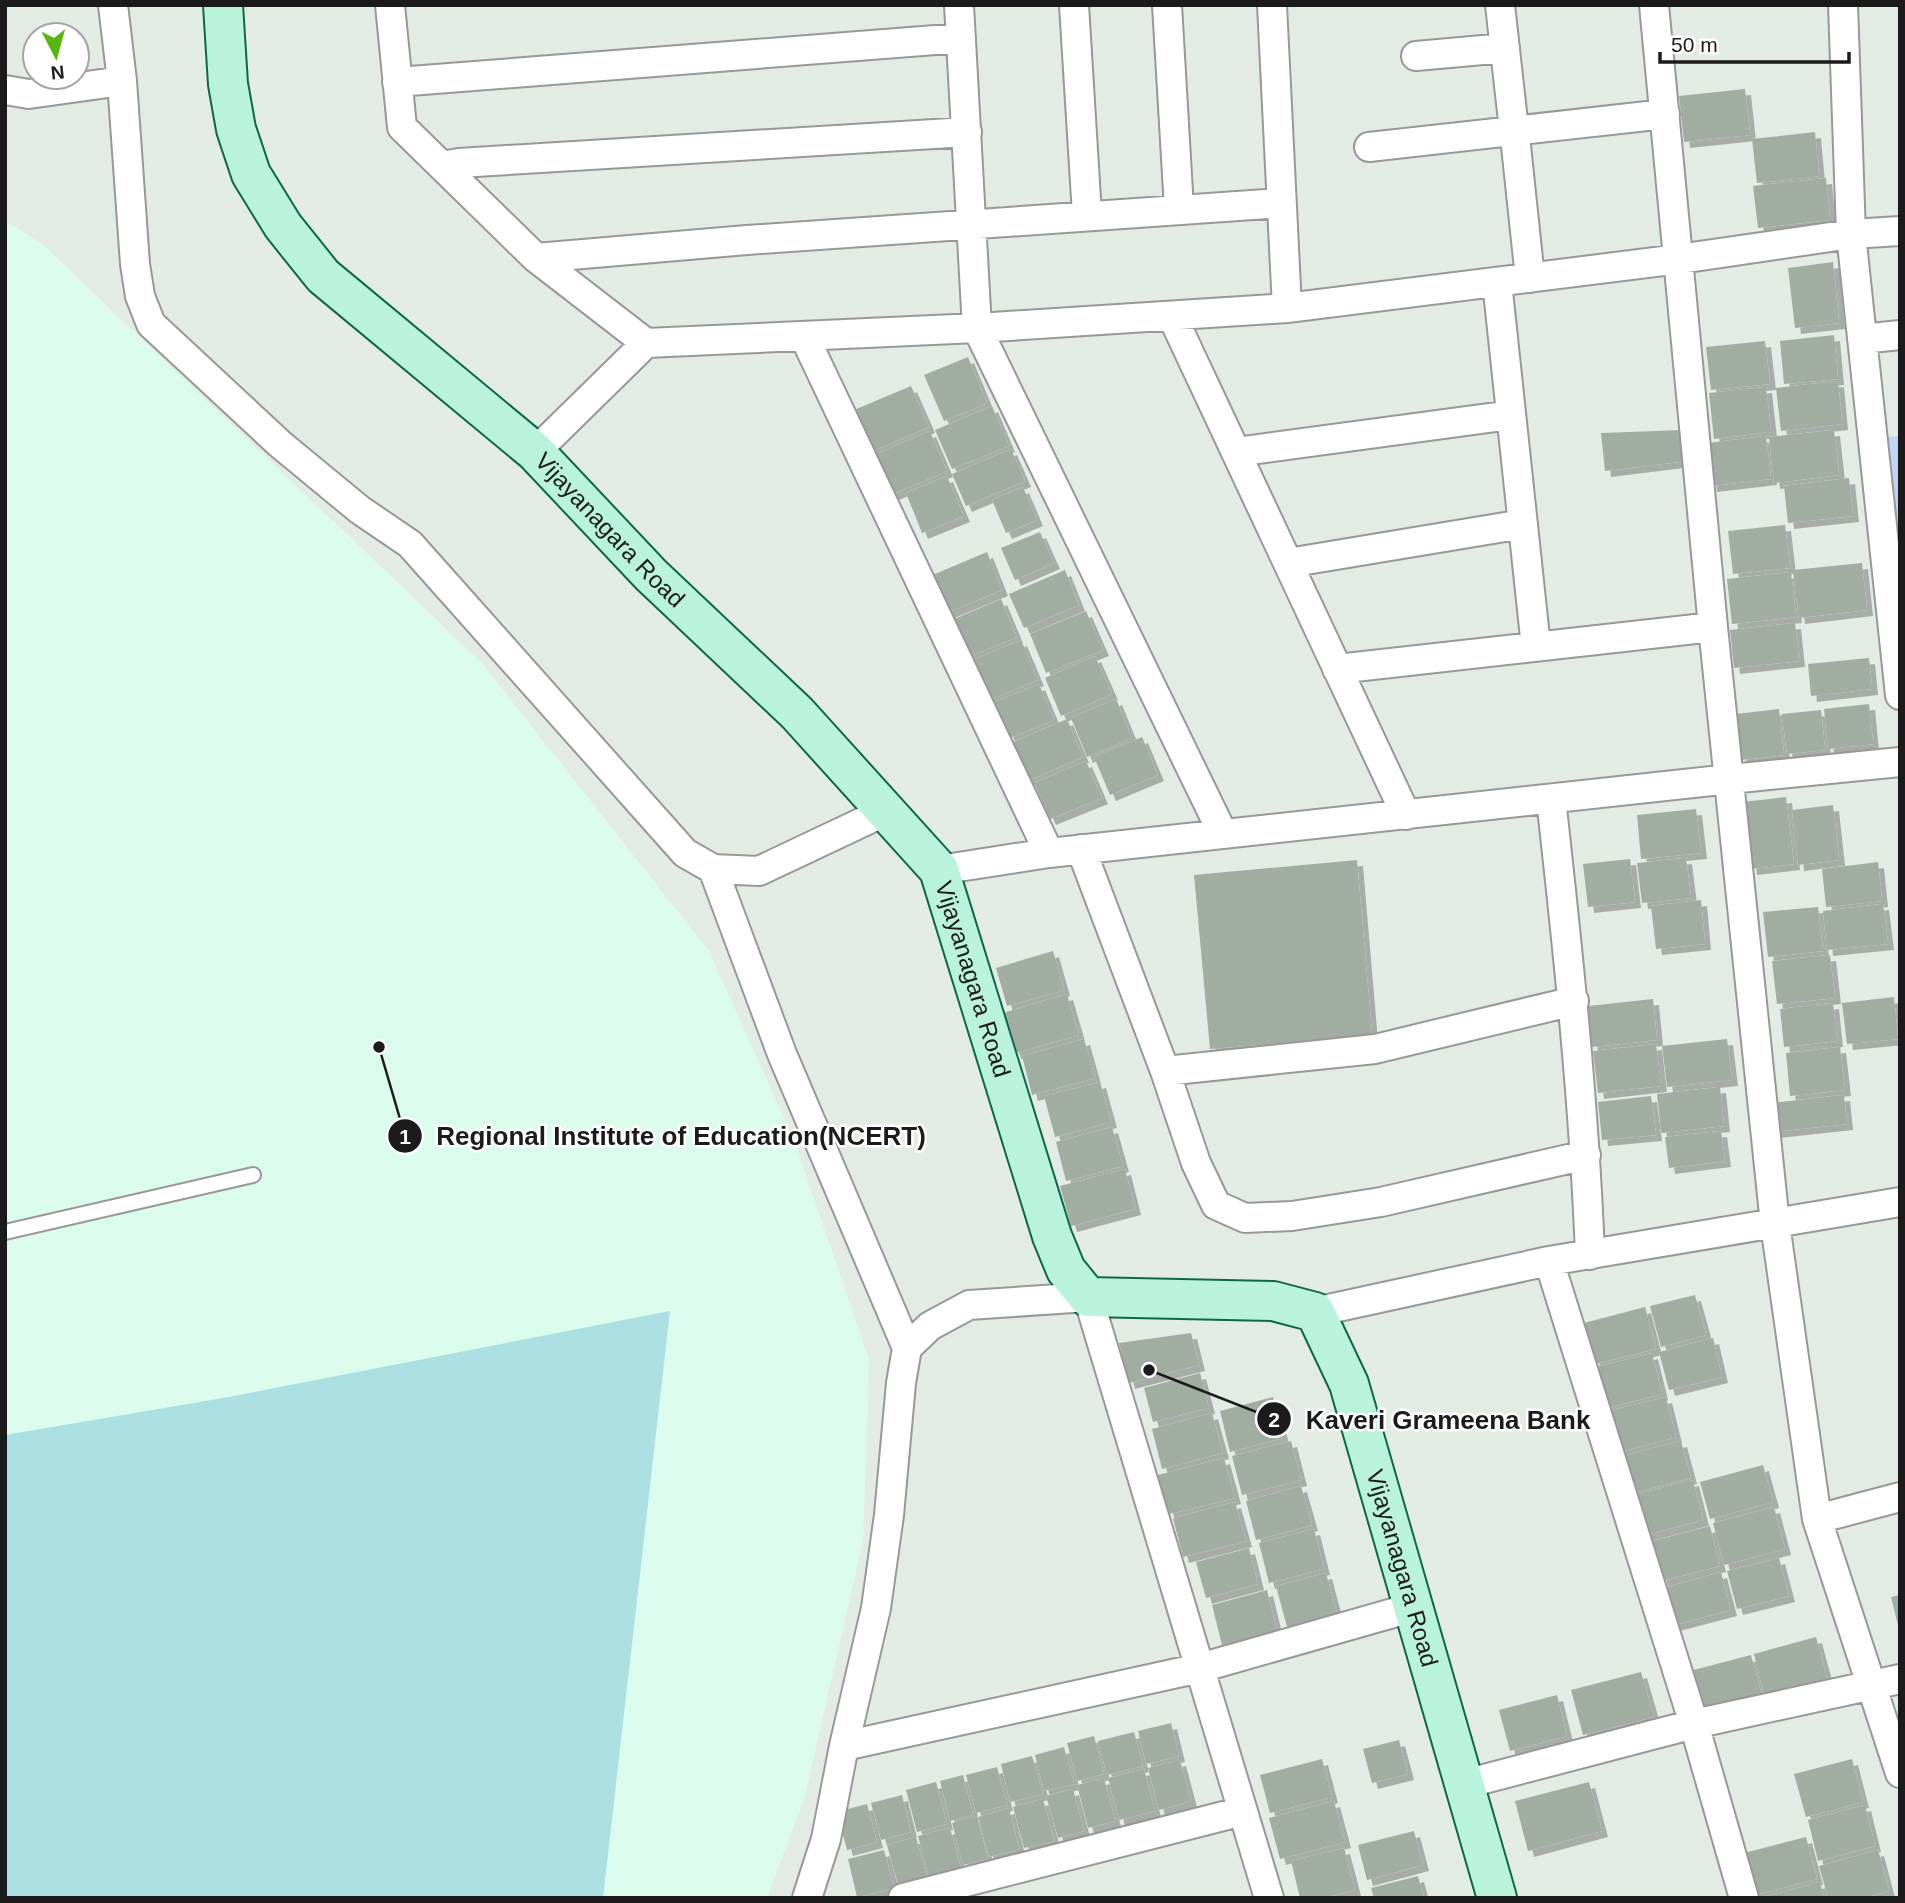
<svg xmlns="http://www.w3.org/2000/svg" width="1905" height="1903" viewBox="0 0 1905 1903" font-family="Arial,sans-serif">
<defs>
<filter id="shadow"><feDropShadow dx="6" dy="6" stdDeviation="0" flood-color="#0004"/></filter>
</defs>
<rect width="100%" height="100%" fill="#e2ece4"/>
<path fill="#dbfced" d="M5,221L41,243L481,662L709,951L795,1143L869,1360L863,1541L805,1796L767,1898H5Z"/>
<path fill="#abdfe2" d="M670,1311L603,1898H5V1435L229,1397Z"/>
<path fill="#c1d4f4" d="M1900,436V694L1873,438Z"/>
<path fill="#a1ada1" filter="url(#shadow)" d="M1745,89L1750,135L1684,142L1679,96Z
M1815,132L1819,176L1757,183L1752,139Z
M1826,178L1830,220L1758,228L1753,186Z
M1833,262L1839,323L1795,328L1788,268Z
M1834,335L1838,379L1784,384L1780,341Z
M1765,341L1770,384L1711,390L1706,347Z
M968,357L987,403L944,421L924,375Z
M1838,381L1842,424L1781,431L1776,388Z
M911,386L929,427L871,452L854,410Z
M1766,387L1771,432L1714,439L1709,393Z
M992,406L1009,446L952,469L935,430Z
M1683,430L1686,461L1605,471L1601,433Z
M1834,430L1839,475L1774,483L1769,437Z
M930,431L947,471L893,494L876,454Z
M1766,436L1771,479L1711,486L1707,443Z
M1011,449L1025,481L966,506L952,474Z
M947,476L964,516L922,533L906,493Z
M1849,478L1853,516L1788,523L1784,486Z
M1023,487L1037,520L1006,533L992,500Z
M1785,525L1790,568L1733,574L1728,531Z
M1040,532L1054,563L1015,580L1001,548Z
M987,552L1002,590L939,616L923,579Z
M1862,563L1867,610L1799,618L1793,570Z
M1065,570L1079,605L1024,628L1009,594Z
M1791,572L1796,617L1732,624L1727,579Z
M1001,599L1017,637L968,657L952,620Z
M1086,611L1103,650L1046,673L1030,634Z
M1795,623L1799,661L1734,668L1730,630Z
M1021,640L1038,680L985,702L968,662Z
M1095,656L1112,694L1061,716L1045,678Z
M1869,658L1872,689L1811,696L1808,664Z
M1039,684L1054,720L1010,738L995,702Z
M1116,699L1132,738L1087,757L1071,718Z
M1869,704L1873,744L1828,749L1824,709Z
M1779,709L1784,755L1741,760L1736,714Z
M1821,710L1825,750L1787,754L1782,714Z
M1067,719L1083,757L1027,781L1011,743Z
M1142,737L1158,775L1110,795L1094,757Z
M1086,761L1102,798L1050,819L1034,783Z
M1786,797L1794,864L1751,869L1743,802Z
M1833,805L1839,860L1798,865L1792,810Z
M1696,809L1701,853L1641,859L1637,815Z
M1686,858L1691,898L1642,903L1637,863Z
M1630,859L1635,902L1588,907L1583,864Z
M1357,860L1372,1035L1210,1049L1194,875Z
M1878,862L1882,901L1826,907L1822,869Z
M1701,900L1705,944L1656,949L1651,906Z
M1883,904L1888,944L1827,950L1823,911Z
M1818,907L1823,951L1768,957L1763,912Z
M1053,951L1064,990L1007,1006L996,968Z
M1830,955L1835,998L1777,1004L1772,961Z
M1067,994L1079,1035L1015,1053L1003,1013Z
M1894,997L1898,1039L1847,1044L1842,1003Z
M1653,999L1657,1040L1592,1047L1588,1006Z
M1833,1003L1837,1041L1784,1047L1780,1009Z
M1084,1039L1095,1078L1032,1095L1022,1056Z
M1727,1039L1732,1080L1667,1087L1662,1046Z
M1656,1044L1661,1086L1598,1093L1593,1051Z
M1840,1047L1845,1090L1790,1096L1786,1053Z
M1100,1082L1111,1122L1055,1137L1044,1096Z
M1720,1087L1724,1126L1661,1133L1657,1094Z
M1844,1095L1847,1124L1773,1132L1770,1103Z
M1651,1096L1656,1135L1602,1140L1598,1102Z
M1112,1127L1123,1166L1066,1181L1056,1142Z
M1721,1131L1725,1161L1669,1168L1665,1137Z
M1125,1169L1135,1209L1071,1226L1060,1186Z
M1695,1295L1706,1335L1661,1347L1650,1306Z
M1645,1307L1656,1349L1595,1364L1584,1323Z
M1191,1333L1199,1365L1129,1383L1119,1343Z
M1713,1338L1722,1377L1669,1390L1659,1352Z
M1652,1353L1662,1394L1607,1408L1596,1367Z
M1200,1373L1209,1408L1153,1422L1144,1388Z
M1273,1397L1283,1438L1230,1452L1220,1411Z
M1666,1397L1676,1437L1620,1452L1609,1411Z
M1212,1413L1223,1453L1162,1469L1152,1429Z
M1291,1441L1301,1480L1242,1495L1232,1456Z
M1681,1441L1691,1478L1629,1494L1619,1457Z
M1224,1458L1235,1498L1169,1514L1158,1475Z
M1763,1465L1773,1502L1710,1519L1700,1482Z
M1693,1480L1703,1520L1642,1536L1631,1496Z
M1301,1486L1312,1525L1256,1540L1246,1501Z
M1235,1502L1246,1541L1183,1557L1173,1518Z
M1774,1507L1785,1549L1724,1565L1713,1523Z
M1710,1526L1720,1566L1662,1581L1652,1541Z
M1314,1529L1324,1569L1269,1583L1259,1543Z
M1249,1548L1258,1584L1206,1598L1196,1562Z
M1779,1558L1789,1596L1737,1609L1727,1571Z
M1721,1572L1731,1610L1674,1625L1664,1588Z
M1326,1573L1337,1614L1287,1627L1276,1586Z
M1267,1590L1277,1631L1222,1645L1212,1605Z
M1900,1595V1629H1899L1891,1597Z
M1816,1637L1828,1682L1765,1698L1754,1654Z
M1751,1655L1763,1699L1702,1715L1690,1671Z
M1641,1672L1654,1717L1583,1735L1571,1690Z
M1557,1695L1567,1736L1510,1751L1499,1710Z
M1171,1723L1179,1756L1146,1764L1138,1731Z
M1134,1732L1143,1766L1107,1775L1098,1741Z
M1094,1736L1104,1774L1077,1781L1067,1743Z
M1399,1740L1408,1774L1372,1783L1363,1749Z
M1064,1747L1074,1784L1044,1791L1035,1755Z
M1032,1756L1043,1794L1010,1802L1001,1764Z
M1322,1759L1332,1797L1270,1813L1260,1775Z
M1852,1759L1863,1802L1806,1817L1794,1774Z
M1180,1760L1191,1801L1159,1810L1148,1768Z
M997,1767L1007,1805L976,1813L966,1775Z
M1144,1769L1155,1811L1119,1820L1108,1778Z
M963,1775L973,1815L950,1821L940,1781Z
M1104,1778L1115,1821L1088,1828L1077,1785Z
M936,1782L947,1824L917,1832L906,1790Z
M1589,1782L1602,1831L1528,1851L1515,1801Z
M1073,1789L1084,1831L1058,1838L1046,1796Z
M902,1795L911,1832L881,1840L871,1803Z
M1043,1799L1054,1841L1024,1848L1013,1807Z
M1334,1801L1345,1842L1280,1859L1269,1818Z
M867,1804L877,1842L847,1850L837,1812Z
M1865,1805L1875,1846L1818,1861L1808,1820Z
M1009,1808L1019,1849L989,1857L978,1817Z
M977,1816L988,1859L963,1865L952,1823Z
M950,1828L961,1869L929,1877L918,1836Z
M1414,1831L1423,1865L1367,1880L1358,1845Z
M916,1837L927,1878L898,1885L887,1845Z
M1806,1837L1817,1879L1755,1895L1744,1853Z
M1344,1848L1355,1890L1324,1898H1300L1291,1861Z
M884,1850L894,1888L857,1897L848,1859Z
M1878,1850L1889,1891L1862,1898H1828L1819,1866Z
M1418,1876L1424,1898H1374L1371,1888Z
M1820,1882L1824,1898H1764V1897Z"/>
<g fill="none" stroke-linecap="round" stroke-linejoin="round">
<defs>
<path id="lane" d="M5,1232L253,1175"/>
<path id="street" d="M113,5L122,81L135,264L140,296L151,324L280,444L360,510L410,544L685,853L713,869L759,871L886,811
M390,5L402,127L536,258L646,343
M959,5L977,328L1223,834
M1074,5L1087,215
M1167,5L1179,209
M1272,5L1287,308
M1500,5L1514,130
M1654,5L1713,627L1775,1224L1817,1519L1900,1773
M1843,5L1851,234L1900,695
M1416,56L1505,48
M397,82L961,38
M5,90L29,94L122,81
M1516,146L1530,278
M1369,147L1665,114
M442,166L459,163L967,132
M536,258L747,240L1281,203
M1497,282L1536,647
M1173,318L1406,815
M804,336L1049,853
M1862,339L1900,335
M535,452L646,343L977,328L1287,308L1679,259L1851,234L1900,231
M1236,452L1511,415
M1288,563L1523,524
M1337,669L1713,627
M1551,799C1568,951 1584,1102 1590,1255
M1081,849L1165,1071L1196,1163L1216,1205L1245,1218L1292,1216L1381,1202L1586,1155
M713,869L782,1054L907,1348
M939,870L1049,853L1730,779L1900,762
M1165,1071L1375,1049L1574,1001
M1549,1261L1694,1724L1744,1898
M1315,1312L1549,1261L1900,1202
M1817,1519L1900,1497
M844,1746L1200,1668L1414,1607
M1465,1784L1694,1724L1900,1679
M807,1898L826,1839L844,1746L876,1608L889,1515L901,1383L907,1348L930,1326L969,1305L1088,1297L1269,1898
M903,1898L1243,1811"/>
<g id="secondary">
<path id="s1" d="M223,5L228,84L236,129L251,174L283,226L323,276L535,452L651,575L797,713L939,870L1052,1236L1066,1270L1088,1297L1273,1301L1315,1312L1349,1384L1497,1898"/>
</g>
</defs>
<use href="#lane" stroke="#989898" stroke-width="18"/>
<use href="#street" stroke="#989898" stroke-width="32"/>
<use href="#secondary" stroke="#0e6749" stroke-width="42"/>
<use href="#lane" stroke="#fff" stroke-width="14"/>
<use href="#street" stroke="#fff" stroke-width="28"/>
<use href="#secondary" stroke="#b9f3dc" stroke-width="38"/>
</g>
<g text-anchor="middle" stroke-width="5" stroke-linejoin="round" paint-order="stroke">
<g font-size="24" fill="#1b1b1b" stroke="#fff">
<text dy="8" stroke="none"><textPath href="#s1" startOffset="681">Vijayanagara Road</textPath></text>
<text dy="8" stroke="none"><textPath href="#s1" startOffset="1269">Vijayanagara Road</textPath></text>
<text dy="8" stroke="none"><textPath href="#s1" startOffset="2109">Vijayanagara Road</textPath></text>
</g>
</g>
<path fill="none" stroke="#1b1b1b" stroke-width="2.5" d="M379 1047L405 1136M1149 1370L1274 1419"/>
<g fill="#1b1b1b" stroke="#fff" stroke-width="2.5">
<circle cx="379" cy="1047" r="7"/>
<circle cx="1149" cy="1370" r="7"/>
<circle cx="405" cy="1136" r="18"/>
<circle cx="1274" cy="1419" r="18"/>
</g>
<g font-size="21" text-anchor="middle" font-weight="bold" fill="#fff">
<text x="405" y="1144">1</text>
<text x="1274" y="1427">2</text>
</g>
<g font-size="26" text-anchor="middle" font-weight="bold" fill="#1b1b1b" stroke="#fff" stroke-width="5" stroke-linejoin="round" paint-order="stroke">
<text x="681" y="1145">Regional Institute of Education(NCERT)</text>
<text x="1448" y="1429">Kaveri Grameena Bank</text>
</g>
<rect width="1905" height="1903" fill="none" stroke="#1b1b1b" stroke-width="14"/>
<g transform="translate(56 56) rotate(174)"><circle r="33" fill="#ffffff" stroke="#a4a4a4" stroke-width="2"/>
<path d="M0-5L12 26L0 18L-12 26Z" fill="#5bb511"/>
<text y="-10" font-size="19" font-weight="bold" text-anchor="middle" fill="#1b1b1b">N</text>
</g>
<path d="M1660 52v10h189v-10" fill="none" stroke="#1b1b1b" stroke-width="3.5"/>
<text x="1671" y="52" font-size="21" fill="#1b1b1b" stroke="#ffffff" stroke-width="5" paint-order="stroke">50 m</text>
</svg>
